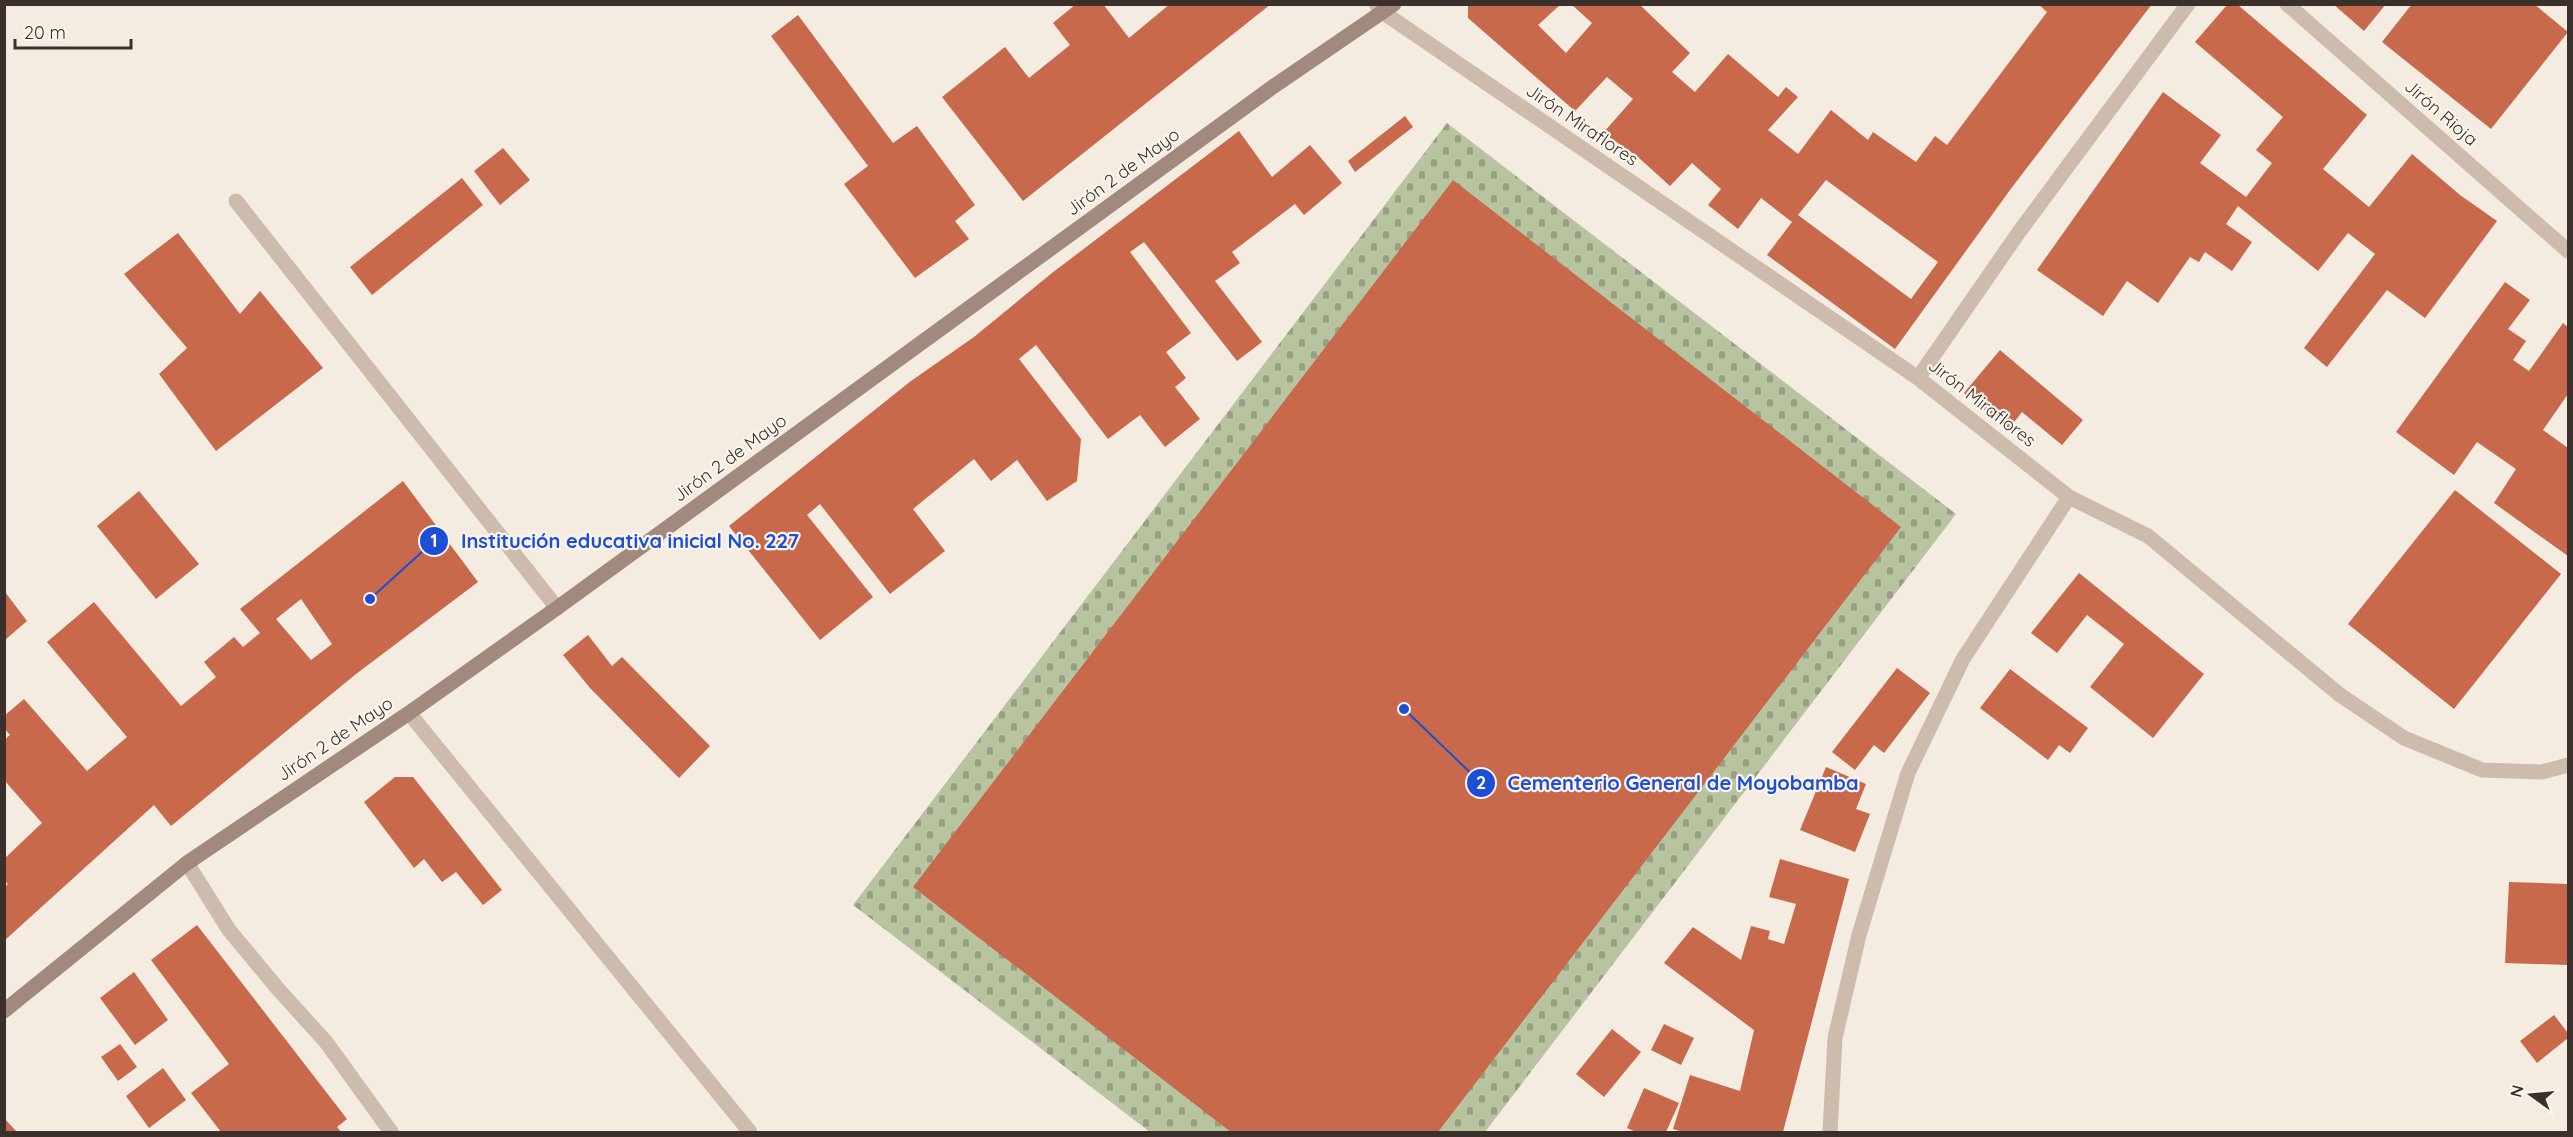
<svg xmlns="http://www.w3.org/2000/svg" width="2573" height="1137" viewBox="0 0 2573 1137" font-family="Quicksand,sans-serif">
<defs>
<pattern id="cemetery-stones" width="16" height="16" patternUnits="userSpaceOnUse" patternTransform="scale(1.5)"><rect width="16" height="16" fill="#b8c4a0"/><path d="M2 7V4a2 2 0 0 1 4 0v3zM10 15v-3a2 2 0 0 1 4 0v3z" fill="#97a083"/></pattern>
</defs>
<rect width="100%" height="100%" fill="#f4ebe1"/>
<path fill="url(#cemetery-stones)" d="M1447,123L1956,514L1485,1132H1150L853,905Z"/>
<path fill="#c8694b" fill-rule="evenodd" d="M1076,4H1103L1129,38L1170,4H1271L1023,201L942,97L1005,47L1029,78L1070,45L1053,23Z
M1468,4H1561L1538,25L1566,53L1592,23L1571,4H1639L1690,53L1672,72L1695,92L1728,54L1778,97L1786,87L1798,97L1768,130L1798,154L1831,110L1868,140L1873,132L1916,162L1935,136L1947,145L2047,12L2038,4H2152L2010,190L1895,349L1767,255L1792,222L1761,198L1738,229L1708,205L1721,189L1692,163L1670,186L1638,157L1603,133L1633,99L1607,77L1575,111L1468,18ZM1826,180L1938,262L1911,299L1798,215Z
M2333,4H2386L2364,31Z
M2412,4H2534L2568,32L2491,129L2382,42Z
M2227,5H2238L2367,115L2323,169L2369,207L2412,154L2460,195L2497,221L2425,318L2387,290L2327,367L2304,348L2375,254L2348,233L2318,271L2238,206L2226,224L2252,242L2232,271L2205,252L2199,262L2190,257L2158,303L2127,281L2103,316L2037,270L2163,92L2221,135L2200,163L2246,197L2272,163L2256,150L2283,117L2195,42Z
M798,15L893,143L917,126L975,205L955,221L969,239L915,278L844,184L868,166L771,36Z
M1405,116L1413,127L1355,172L1348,161Z
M1239,131L1272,177L1310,145L1342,183L1304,215L1295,204L1232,252L1240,263L1215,281L1262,342L1237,361L1144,242L1130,252L1191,333L1166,352L1186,378L1175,387L1200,419L1165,447L1140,415L1108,439L1036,345L1019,359L1081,439L1077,481L1047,501L1017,460L991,481L974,459L913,509L945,551L890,594L820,504L807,515L873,597L820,640L729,526L911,381L974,337L1052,273Z
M503,148L530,180L500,205L474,171Z
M462,178L483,205L372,295L350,267Z
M1453,180L1901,527L1438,1132H1231L913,887Z
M178,233L240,314L260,291L323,368L216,451L159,374L187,348L124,274Z
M2505,282L2530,300L2508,329L2526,341L2513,360L2529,371L2563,323L2568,327V394L2543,430L2568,448V556L2494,503L2516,469L2477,442L2454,475L2396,432Z
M2000,350L2083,420L2062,445L2022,412L2008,430L1964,393Z
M403,481L478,582L356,674L171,826L154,805L4,941V887L8,884L4,881V859L42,823L4,780V740L10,735L4,728V716L24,699L87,771L127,737L47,642L94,602L181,706L216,677L204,662L234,637L243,647L260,633L240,609ZM301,599L332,644L311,660L276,619Z
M2455,490L2561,574L2454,709L2348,624Z
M139,491L199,564L156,599L97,526Z
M2079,573L2204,674L2153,738L2090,687L2124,644L2087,615L2057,653L2031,633Z
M5,592L27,621L5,640Z
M588,635L612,666L622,657L710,746L679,778L590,688L563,655Z
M1897,668L1930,693L1884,753L1874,745L1855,770L1832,752Z
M2010,669L2088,728L2070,753L2059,745L2048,760L1980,708Z
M1826,767L1866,784L1856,809L1870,814L1855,852L1800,830Z
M395,777H413L502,890L483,905L456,872L442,882L424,859L414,868L364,802Z
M1780,859L1849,879L1783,1132H1683L1673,1129L1690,1075L1740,1091L1754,1030L1664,963L1693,927L1741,960L1751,926L1770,931L1768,939L1784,944L1796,904L1769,897Z
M2509,882L2568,884V965L2505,963Z
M197,925L347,1119L337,1127L341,1132H221L191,1093L229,1064L151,960Z
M134,972L168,1020L135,1045L100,998Z
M2554,1015L2568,1033V1038L2537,1063L2520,1041Z
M1664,1024L1694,1038L1681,1065L1651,1050Z
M1612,1029L1641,1052L1604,1097L1576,1074Z
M120,1044L137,1067L118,1081L101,1057Z
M163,1068L186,1100L149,1128L126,1096Z
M1644,1088L1679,1103L1666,1132H1636L1627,1128Z
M4,1118L17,1132H4Z"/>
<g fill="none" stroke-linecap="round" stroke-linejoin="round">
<path stroke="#cdbbac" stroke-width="15" d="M1376,4L1384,13L1918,378L2069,497L2148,536L2340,695L2404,738L2482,770L2542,772L2568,765
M2287,4L2568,251
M236,201L557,608
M1918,378L2019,232L2188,4
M409,713L750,1132
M187,863L229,930L278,989L326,1042L391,1132
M1830,1132L1835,1038L1859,935L1908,773L1963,659L2069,497"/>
<path stroke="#a18a7d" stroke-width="15" d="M4,1011L187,863L409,713L557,608L1274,86L1394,4"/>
</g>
<g text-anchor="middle" stroke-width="4.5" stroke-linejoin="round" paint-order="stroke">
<g font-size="18" fill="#3b302b" stroke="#fbf5ee">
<text transform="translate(2441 113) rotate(41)" y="6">Jirón Rioja</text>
<text transform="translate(1582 125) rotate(34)" y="6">Jirón Miraflores</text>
<text transform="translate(1123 172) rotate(-36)" y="6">Jirón 2 de Mayo</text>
<text transform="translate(1982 403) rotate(38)" y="6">Jirón Miraflores</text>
<text transform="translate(730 458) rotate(-36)" y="6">Jirón 2 de Mayo</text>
<text transform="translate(335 739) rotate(-34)" y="6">Jirón 2 de Mayo</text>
</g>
</g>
<path fill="none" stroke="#1d4ed8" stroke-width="2" d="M370 599L434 541M1404 709L1481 783"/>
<g fill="#1d4ed8" stroke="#fbf5ee" stroke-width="2">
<circle cx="370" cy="599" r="6"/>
<circle cx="1404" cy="709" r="6"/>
<circle cx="434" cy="541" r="15"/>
<circle cx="1481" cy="783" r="15"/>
</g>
<g font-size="18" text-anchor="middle" font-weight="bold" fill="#fff">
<text x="434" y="547">1</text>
<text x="1481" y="789">2</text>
</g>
<g font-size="20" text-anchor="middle" font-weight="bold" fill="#1d4ed8" stroke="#fbf5ee" stroke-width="4.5" stroke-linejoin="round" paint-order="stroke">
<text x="630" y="548">Institución educativa inicial No. 227</text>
<text x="1683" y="790">Cementerio General de Moyobamba</text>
</g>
<rect width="2573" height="1137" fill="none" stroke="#3b302b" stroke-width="12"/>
<g transform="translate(2531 1095) rotate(285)" stroke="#fbf5ee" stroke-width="4.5" paint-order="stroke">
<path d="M0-4.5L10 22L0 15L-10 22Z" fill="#3b302b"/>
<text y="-9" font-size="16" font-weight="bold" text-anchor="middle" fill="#3b302b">N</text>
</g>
<path d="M15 39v9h116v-9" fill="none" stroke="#3b302b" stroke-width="3"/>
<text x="24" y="39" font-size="18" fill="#3b302b" stroke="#fbf5ee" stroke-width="4.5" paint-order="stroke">20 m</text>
</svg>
